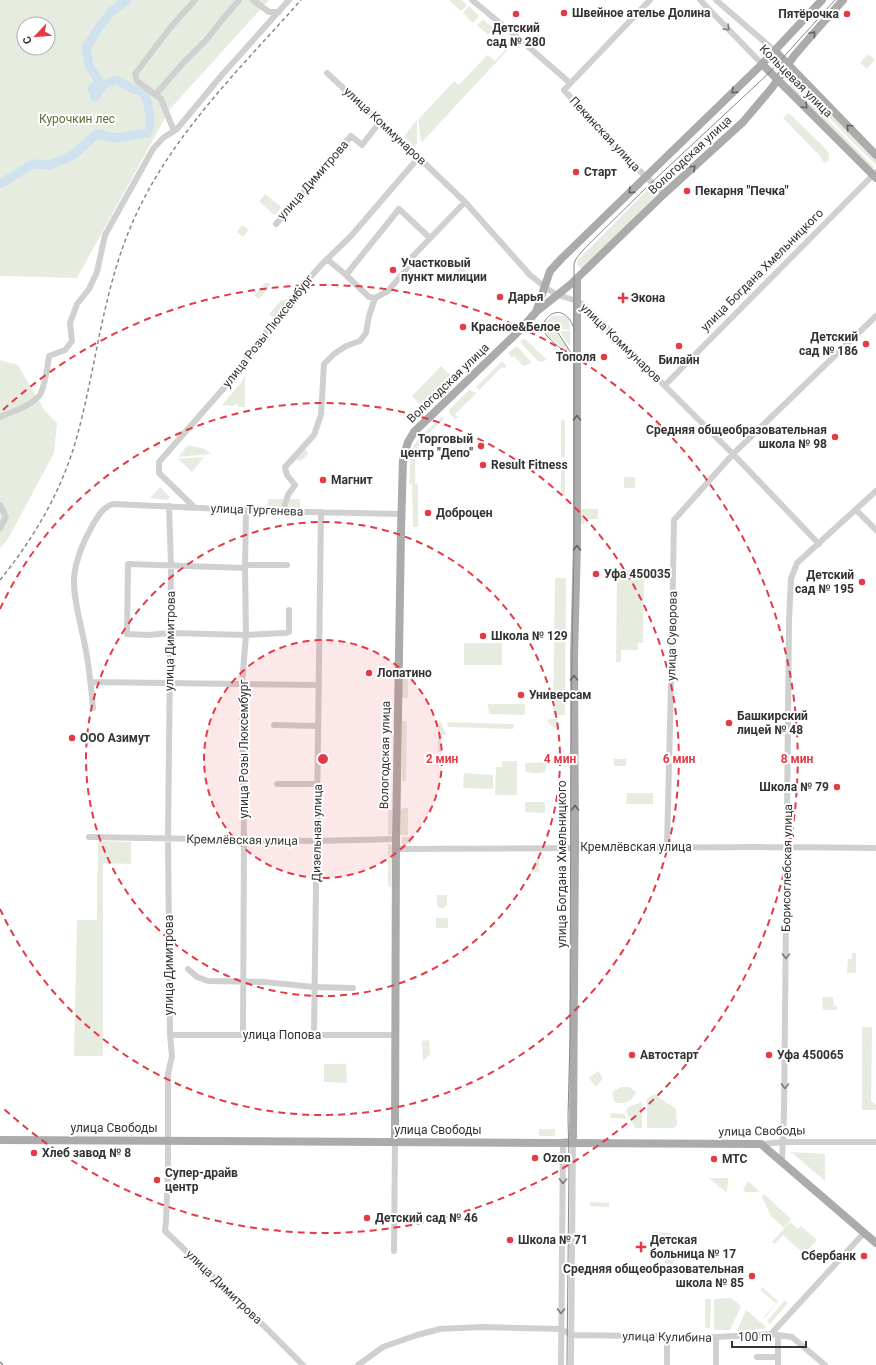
<svg xmlns="http://www.w3.org/2000/svg" width="876" height="1365" viewBox="0 0 876 1365" font-family="Roboto,sans-serif">
<rect width="100%" height="100%" fill="#fff"/>
<path fill="#e6ecdf" fill-rule="evenodd" d="M0,0H269L170,109L77,278L0,276ZM24,24H48V48H24Z
M449,0H461L467,5L461,11Z
M469,6L479,16L473,23L463,13Z
M483,19L493,28L488,35L477,25Z
M504,38L512,45L422,142C419,137 420,127 418,120L454,81L459,85L487,55L495,61L506,49L496,39Z
M868,54L875,60L867,69L860,63Z
M795,78L876,159V165L792,81Z
M791,83L874,167L872,170L788,86Z
M787,114H790L826,149L829,154L828,161L824,163L820,156L783,118Z
M417,120V144L414,147L405,138V135Z
M648,189H651L656,194L655,197L583,268H581L577,264L578,260Z
M265,194L280,206L281,208L276,214H273L259,201Z
M242,225L249,230L243,237L237,232Z
M461,266L470,275L458,278L453,274Z
M266,282L271,285L259,299L254,295Z
M282,299L284,301L286,299L289,301L274,318L269,314Z
M555,315L565,316L569,319L570,330L558,329L553,322L551,324L554,329H545C545,321 548,318 555,315Z
M545,330L555,331L569,349L568,352L549,337Z
M559,331H570V346Z
M524,338L547,360L539,362L520,342Z
M517,346L532,363L523,366L514,356L512,358L508,353Z
M0,360L18,365L45,411L57,423L54,453L8,539L0,548Z
M501,362H503L506,365L505,369L502,367L479,390L476,387Z
M441,366L455,380L425,410L412,396Z
M245,375V407H237L238,404H235L234,406L222,405L241,383Z
M469,390L477,393L455,414L458,417L455,419L449,413V410Z
M442,417L444,419C437,426 428,433 422,441C413,452 416,470 415,483L418,484V527H413L412,485L409,483L411,452L414,445L428,429Z
M561,420H565V457H561Z
M188,445L205,449L211,454L178,457Z
M304,449L308,452V454L301,461L296,460L288,468Z
M204,457L192,472L178,459Z
M561,464H565V496H561Z
M624,477H635V488H624Z
M160,487L170,497L167,500L150,498Z
M268,499H284L280,509H267Z
M290,499H300V510H287Z
M582,509H598V519H584V525L579,522L581,510Z
M612,570H637V579H644L643,643H638V650H621V662H616L617,578H611Z
M555,578H566L565,715H553Z
M464,643H502V665H464Z
M400,671L408,678V698H399Z
M488,704H525V713L523,715L489,714Z
M550,719H557V731L547,721Z
M402,721H407L406,781H402Z
M438,721L441,722L446,735H442L441,752H438Z
M447,722L514,724L513,729L448,727Z
M614,759H626V766H614Z
M502,761H517V795H495L496,767H502Z
M544,762L546,763V771C541,774 530,774 525,771V764L527,763Z
M464,773L493,775V789L463,788Z
M627,793H653V804H626Z
M526,802H543L545,803V812L543,813L526,812L525,811V803Z
M403,808H408V835H400V810Z
M388,810H392V834L388,836Z
M402,837H411V844H402Z
M98,841L131,842V864L103,863V1056H74L77,920H97Z
M388,843L392,846L391,887H389L388,884Z
M538,857H539V872H532L531,868Z
M437,895H447V905L442,909L437,906Z
M436,918H448V928H436Z
M852,953H856V973H847L848,959H852Z
M822,997H833L834,1006H837V1010H823Z
M862,1027H872L871,1101L876,1105V1110H862Z
M429,1040L430,1054L423,1061L422,1041Z
M324,1064H346L347,1083L324,1082Z
M598,1071L603,1078L596,1087L589,1078Z
M621,1087H629L636,1092C633,1102 625,1103 616,1103C613,1099 612,1096 613,1091Z
M654,1094L676,1109L677,1125L673,1128H647V1099Z
M642,1102V1128H635L626,1112L628,1107Z
M611,1113L624,1114L627,1119L610,1118Z
M539,1129H555V1136H539Z
M791,1152L825,1154V1181Z
M709,1178H728L727,1193Z
M748,1181L760,1192H745L743,1190Z
M764,1194L791,1219L784,1228L771,1216L762,1197Z
M590,1202L609,1203V1207L590,1206Z
M790,1222L798,1229L801,1226L817,1240L804,1254L783,1235L774,1244L772,1242Z
M653,1232L671,1233V1236H660V1243H653Z
M669,1249L673,1250V1264H665V1259L668,1258Z
M762,1287L778,1301L765,1318L764,1317L776,1303L760,1290Z
M731,1298L741,1306L730,1330H714V1300L716,1299Z
M705,1299H711L710,1328H705Z
M785,1300L788,1303L770,1324L767,1321Z
M746,1310L766,1327L764,1329L737,1331Z"/>
<g fill="none" stroke-linecap="round" stroke-linejoin="round">
<path stroke="#cfe2ee" stroke-width="9" d="M0,184L33,164L50,165L73,155L97,134L117,138L147,133C153,124 148,104 145,94L115,80L104,85L95,97L92,88L100,83L89,65L86,48L98,29L111,12L127,0"/>
<path stroke="#d0d0d0" stroke-width="6" d="M253,0L269,12H279
M472,0L523,42L570,83
M650,0L564,90L617,149L664,194
M700,0L762,64
M716,0L775,51
M327,73L396,137L414,153L465,202L530,275L549,290L558,295L577,301L584,305L733,454L819,544
M156,94L183,63L207,39L222,20L239,0
M174,131L161,99L137,81L135,74L170,28L195,0
M276,224L351,136L362,145L380,122
M327,259L346,275L399,209L430,238
M346,275L369,297L375,298L388,291L405,271L413,256L465,202
M665,385L876,172
M0,417C13,411 29,407 39,396C44,390 48,365 49,356L65,350L72,341L70,323L77,304L89,289L97,272L105,235L153,149L163,138L177,129L221,76L289,0
M0,505L6,517L0,528
M169,506L171,566L168,838L170,1035L172,1056L168,1074V1168L166,1221L165,1231L245,1307L303,1365
M194,507L159,473V462L244,365L246,360L286,305L322,264L351,236L419,157
M856,510L876,530
M283,511L288,495L295,485L287,475L285,467L314,435L321,415L324,364L334,354L346,346L360,341L366,333L369,316L375,298
M245,565H287
M245,568L128,564L127,634L148,635L170,633L246,635L286,633L289,632V610
M91,682L319,685
M93,708C91,685 89,663 84,641C80,620 73,598 74,577C76,559 82,544 91,528C97,518 101,508 113,504L265,511L401,514
M274,725L318,726
M277,784H317
M89,837L316,841L396,839
M667,847L671,684L674,520L733,454L876,316
M396,849L787,847L876,848
M188,969L197,977L208,981L264,982L314,987L353,988
M170,1035H395
M243,1035L244,840L242,684L246,635L245,568L246,510
M314,1035L321,512
M761,1144L784,1142H876
M782,1161L784,1113L789,621L791,579L797,563L876,491
M394,1251L395,1142
M771,1334L864,1233
M716,1337V1365
M757,1357H778
M358,1365L383,1347L417,1335L440,1329L481,1327L561,1329L571,1335L716,1337L771,1334L792,1337L825,1365
M561,1365L563,1142L566,1141
M571,1365L573,1139
M667,1365V1337
M778,1365V1335"/>
<path stroke="#ababab" stroke-width="8" d="M775,51L876,155
M762,64L876,178
M536,312L550,271L562,258L762,64L822,0
M573,1137L575,841L574,657L577,544V278
M0,1140L761,1144L876,1243
M395,1142L396,839L401,531L403,459L408,442L414,432L522,328L536,312L571,284L664,194L743,122L771,89L794,56L812,35L843,0"/>
<path stroke="#888" stroke-width="1" d="M553,325L573,356
M572,361C565,346 532,335 547,318C557,307 569,314 573,326
M567,1365L569,1164L568,1117L570,1038L571,719L574,546V264L576,259L584,249L651,183L770,72L835,0"/>
<path stroke="#888" stroke-width="1.5" stroke-dasharray="4 3" stroke-linecap="butt" d="M0,580C34,538 61,492 76,440C96,369 102,294 131,226C168,138 239,70 301,0
M0,1362L3,1365"/>
</g>
<defs><path id="oneway-chevron" d="M-2-3.5L2.5 0L-2 3.5" fill="none" stroke-width="1.6" stroke-linecap="round" stroke-linejoin="round"/></defs>
<g stroke="#7a7a7a">
<use href="#oneway-chevron" transform="translate(727 28) rotate(45)"/>
<use href="#oneway-chevron" transform="translate(786 956) rotate(91)"/>
<use href="#oneway-chevron" transform="translate(785 1086) rotate(91)"/>
<use href="#oneway-chevron" transform="translate(563 1181) rotate(91)"/>
<use href="#oneway-chevron" transform="translate(561 1311) rotate(91)"/>
</g>
<g stroke="#636363">
<use href="#oneway-chevron" transform="translate(813 34) rotate(-49)"/>
<use href="#oneway-chevron" transform="translate(734 91) rotate(136)"/>
<use href="#oneway-chevron" transform="translate(805 106) rotate(45)"/>
<use href="#oneway-chevron" transform="translate(849 127) rotate(-133)"/>
<use href="#oneway-chevron" transform="translate(693 168) rotate(-43)"/>
<use href="#oneway-chevron" transform="translate(631 191) rotate(136)"/>
<use href="#oneway-chevron" transform="translate(577 418) rotate(-90)"/>
<use href="#oneway-chevron" transform="translate(577 548) rotate(-89)"/>
<use href="#oneway-chevron" transform="translate(574 678) rotate(-90)"/>
<use href="#oneway-chevron" transform="translate(575 808) rotate(-90)"/>
</g>
<circle cx="323" cy="759" r="119" fill="#e63946" fill-opacity=".12"/>
<g fill="none" stroke="#e63946" stroke-width="2" stroke-dasharray="7 5">
<circle cx="323" cy="759" r="119"/>
<circle cx="323" cy="759" r="237"/>
<path d="M0 609A356 356 0 1 1 0 909"/>
<path d="M3 410A474 474 0 1 1 3 1108"/>
</g>
<g fill="#e63946" stroke="#fff" stroke-width="1.5">
<circle cx="564" cy="13" r="4"/>
<circle cx="516" cy="14" r="4"/>
<circle cx="847" cy="14" r="4"/>
<circle cx="576" cy="172" r="4"/>
<circle cx="687" cy="191" r="4"/>
<circle cx="393" cy="270" r="4"/>
<circle cx="500" cy="297" r="4"/>
<path d="M621 292h4v4h4v4h-4v4h-4v-4h-4v-4h4z"/>
<circle cx="463" cy="327" r="4"/>
<circle cx="866" cy="344" r="4"/>
<circle cx="679" cy="346" r="4"/>
<circle cx="604" cy="357" r="4"/>
<circle cx="835" cy="437" r="4"/>
<circle cx="481" cy="446" r="4"/>
<circle cx="483" cy="465" r="4"/>
<circle cx="323" cy="480" r="4"/>
<circle cx="428" cy="513" r="4"/>
<circle cx="596" cy="574" r="4"/>
<circle cx="862" cy="582" r="4"/>
<circle cx="483" cy="636" r="4"/>
<circle cx="369" cy="673" r="4"/>
<circle cx="521" cy="695" r="4"/>
<circle cx="729" cy="723" r="4"/>
<circle cx="72" cy="738" r="4"/>
<circle cx="837" cy="787" r="4"/>
<circle cx="632" cy="1055" r="4"/>
<circle cx="769" cy="1055" r="4"/>
<circle cx="34" cy="1153" r="4"/>
<circle cx="535" cy="1158" r="4"/>
<circle cx="714" cy="1159" r="4"/>
<circle cx="157" cy="1180" r="4"/>
<circle cx="367" cy="1218" r="4"/>
<circle cx="510" cy="1240" r="4"/>
<path d="M639 1241h4v4h4v4h-4v4h-4v-4h-4v-4h4z"/>
<circle cx="864" cy="1256" r="4"/>
<circle cx="752" cy="1276" r="4"/>
</g>
<g text-anchor="middle" stroke-width="4" stroke-linejoin="round" paint-order="stroke">
<g font-size="12" font-weight="bold" fill="#333" stroke="#fff" text-anchor="start">
<text x="572" y="17">Швейное ателье Долина</text>
<text x="839" y="18" text-anchor="end">Пятёрочка</text>
<text x="516" y="32" text-anchor="middle">Детский<tspan x="516" dy="14">сад № 280</tspan></text>
<text x="584" y="176">Старт</text>
<text x="695" y="195">Пекарня "Печка"</text>
<text x="401" y="267">Участковый<tspan x="401" dy="14">пункт милиции</tspan></text>
<text x="508" y="301">Дарья</text>
<text x="631" y="302">Экона</text>
<text x="471" y="331">Красное&amp;Белое</text>
<text x="858" y="341" text-anchor="end">Детский<tspan x="858" dy="14">сад № 186</tspan></text>
<text x="596" y="361" text-anchor="end">Тополя</text>
<text x="679" y="364" text-anchor="middle">Билайн</text>
<text x="827" y="434" text-anchor="end">Средняя общеобразовательная<tspan x="827" dy="14">школа № 98</tspan></text>
<text x="473" y="443" text-anchor="end">Торговый<tspan x="473" dy="14">центр "Депо"</tspan></text>
<text x="491" y="469">Result Fitness</text>
<text x="331" y="484">Магнит</text>
<text x="436" y="517">Доброцен</text>
<text x="604" y="578">Уфа 450035</text>
<text x="854" y="579" text-anchor="end">Детский<tspan x="854" dy="14">сад № 195</tspan></text>
<text x="491" y="640">Школа № 129</text>
<text x="377" y="677">Лопатино</text>
<text x="529" y="699">Универсам</text>
<text x="737" y="720">Башкирский<tspan x="737" dy="14">лицей № 48</tspan></text>
<text x="80" y="742">ООО Азимут</text>
<text x="829" y="791" text-anchor="end">Школа № 79</text>
<text x="640" y="1059">Автостарт</text>
<text x="777" y="1059">Уфа 450065</text>
<text x="42" y="1157">Хлеб завод № 8</text>
<text x="543" y="1162">Ozon</text>
<text x="722" y="1163">МТС</text>
<text x="165" y="1177">Супер-драйв<tspan x="165" dy="14">центр</tspan></text>
<text x="375" y="1222">Детский сад № 46</text>
<text x="518" y="1244">Школа № 71</text>
<text x="650" y="1244">Детская<tspan x="650" dy="14">больница № 17</tspan></text>
<text x="856" y="1260" text-anchor="end">Сбербанк</text>
<text x="744" y="1273" text-anchor="end">Средняя общеобразовательная<tspan x="744" dy="14">школа № 85</tspan></text>
</g>
<g font-size="12" fill="#333" stroke="#fff">
<text transform="translate(796 81) rotate(45)" y="4">Кольцевая улица</text>
<text transform="translate(385 126) rotate(43)" y="4">улица Коммунаров</text>
<text transform="translate(605 134) rotate(47)" y="4">Пекинская улица</text>
<text transform="translate(690 155) rotate(-43)" y="4">Вологодская улица</text>
<text transform="translate(313 180) rotate(-49)" y="4">улица Димитрова</text>
<text transform="translate(762 270) rotate(-45)" y="4">улица Богдана Хмельницкого</text>
<text transform="translate(268 331) rotate(-52)" y="4">улица Розы Люксембург</text>
<text transform="translate(621 343) rotate(44)" y="4">улица Коммунаров</text>
<text transform="translate(448 383) rotate(-44)" y="4">Вологодская улица</text>
<text transform="translate(257 510) rotate(2)" y="4">улица Тургенева</text>
<text transform="translate(672 636) rotate(-89)" y="4">улица Суворова</text>
<text transform="translate(170 641) rotate(-89)" y="4">улица Димитрова</text>
<text transform="translate(244 749) rotate(-90)" y="4">улица Розы Люксембург</text>
<text transform="translate(385 755) rotate(-89)" y="4">Вологодская улица</text>
<text transform="translate(317 833) rotate(-89)" y="4">Дизельная улица</text>
<text transform="translate(242 840) rotate(1)" y="4">Кремлёвская улица</text>
<text x="636" y="851">Кремлёвская улица</text>
<text transform="translate(562 864) rotate(-90)" y="4">улица Богдана Хмельницкого</text>
<text transform="translate(787 868) rotate(-89)" y="4">Борисоглебская улица</text>
<text transform="translate(169 965) rotate(-90)" y="4">улица Димитрова</text>
<text x="282" y="1039">улица Попова</text>
<text x="114" y="1132">улица Свободы</text>
<text x="438" y="1134">улица Свободы</text>
<text transform="translate(762 1131) rotate(-1)" y="4">улица Свободы</text>
<text transform="translate(224 1287) rotate(44)" y="4">улица Димитрова</text>
<text transform="translate(667 1337) rotate(1)" y="4">улица Кулибина</text>
</g>
<g font-size="12" fill="#56703f" stroke="#fff">
<text x="77" y="123">Курочкин лес</text>
</g>
</g>
<circle cx="323" cy="759" r="6" fill="#e63946" stroke="#fff" stroke-width="2"/>
<g font-size="12" text-anchor="middle" font-weight="bold" fill="#e63946" stroke="#fff" stroke-width="4" stroke-linejoin="round" paint-order="stroke">
<text x="442" y="763">2 мин</text>
<text x="560" y="763">4 мин</text>
<text x="679" y="763">6 мин</text>
<text x="797" y="763">8 мин</text>
</g>
<g transform="translate(36 36) rotate(244)"><circle r="19" fill="#ffffff" stroke="#adadad"/>
<path d="M0-3L7 15L0 10L-7 15Z" fill="#e63946"/>
<text y="-6" font-size="11" font-weight="bold" text-anchor="middle" fill="#333333">С</text>
</g>
<path d="M732 1341v6h74v-6" fill="none" stroke="#333333" stroke-width="2"/>
<text x="738" y="1341" font-size="12" fill="#333333" stroke="#ffffff" stroke-width="3" paint-order="stroke">100 m</text>
</svg>
